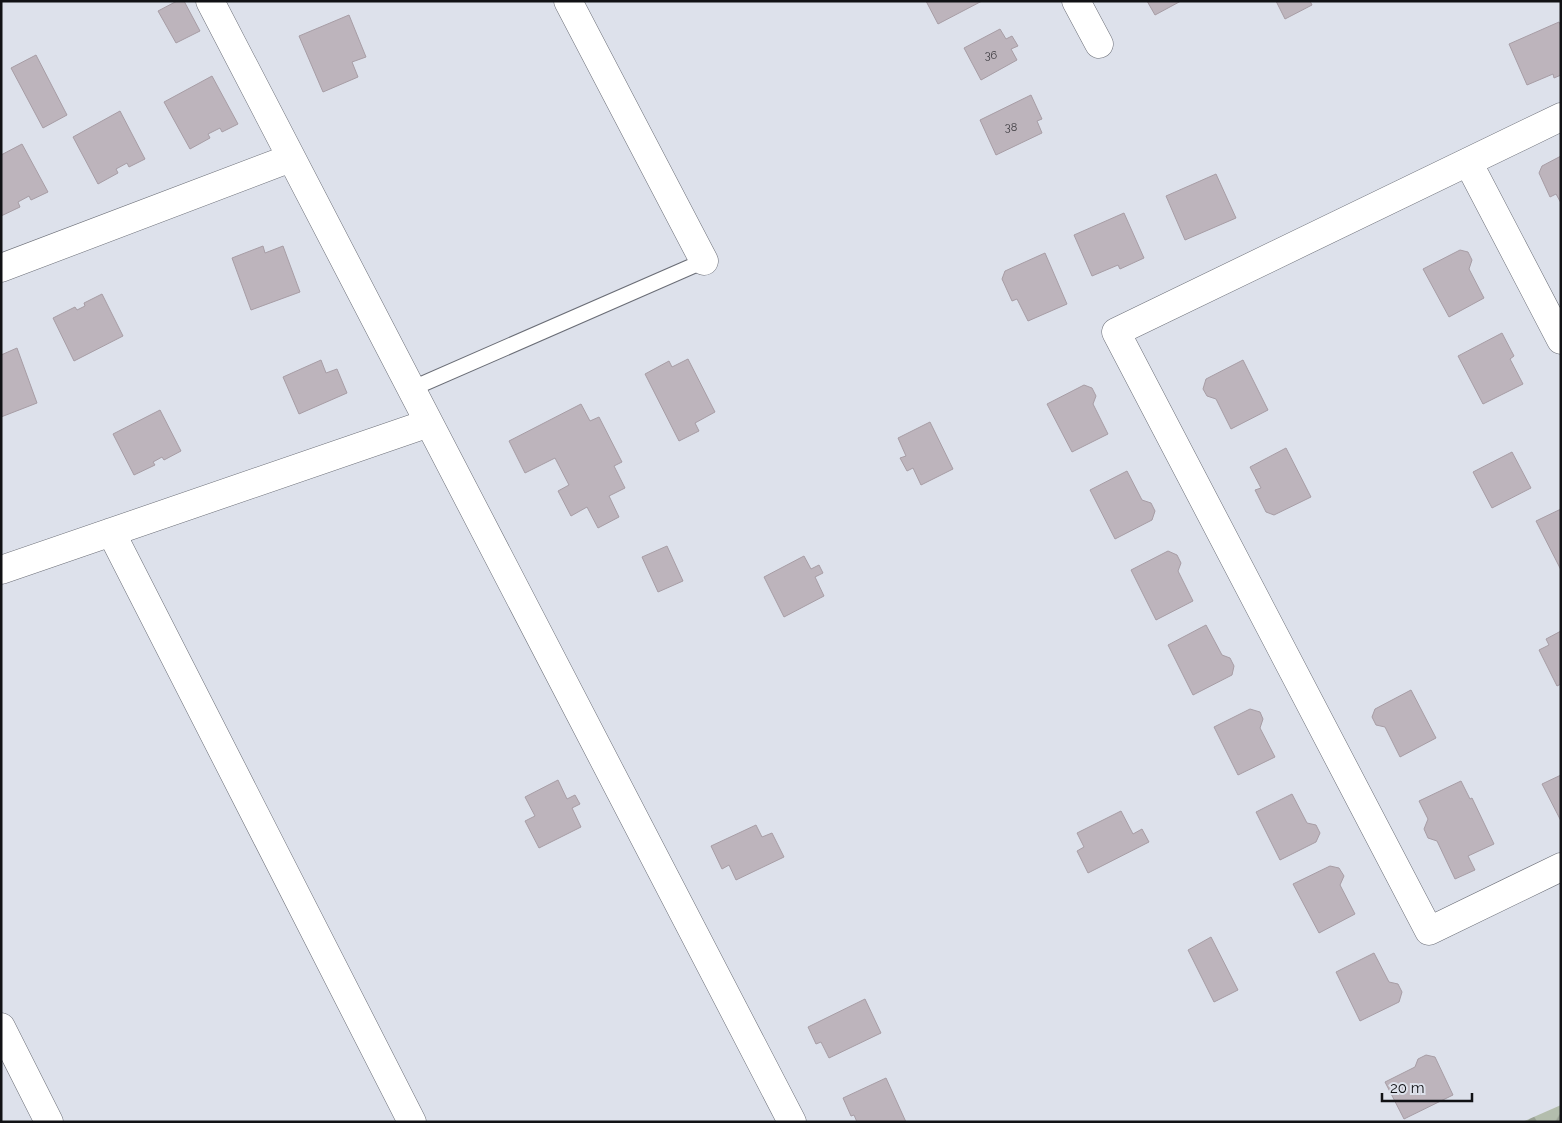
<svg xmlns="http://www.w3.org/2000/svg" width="1562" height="1123" viewBox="0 0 1562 1123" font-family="Raleway,sans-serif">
<defs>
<pattern id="forest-firs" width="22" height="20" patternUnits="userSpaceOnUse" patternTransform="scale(1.25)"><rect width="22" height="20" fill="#b3bdad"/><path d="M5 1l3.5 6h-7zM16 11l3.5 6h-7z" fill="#99a194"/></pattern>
</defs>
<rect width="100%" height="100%" fill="#dde1eb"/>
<path fill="url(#forest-firs)" d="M1561,1105V1122H1522Z"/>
<path fill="#bdb4bc" stroke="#a79da5" d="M177,1H184L200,31L176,43L158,11Z
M926,1H982L938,24Z
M1147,1H1181L1155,15Z
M1276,1H1310L1312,5L1285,19Z
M349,15L366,57L352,62L358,77L323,92L299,36Z
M1559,22L1561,26V75L1554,78L1553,74L1527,85L1509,44Z
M1000,29L1006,39L1012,36L1018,46L1011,49L1017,60L981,80L964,48Z
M36,55L67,115L43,128L11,68Z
M212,76L238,124L222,132L220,128L208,134L210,138L190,149L164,102Z
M1031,95L1042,119L1037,121L1042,133L996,155L980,120Z
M120,111L145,159L129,167L127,163L116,169L118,173L98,184L73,137Z
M22,144L48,192L31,200L29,196L18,202L20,207L1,216V155Z
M1561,156V203L1556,194L1550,197L1539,173L1542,166Z
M1216,174L1236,218L1185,240L1166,196Z
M1124,213L1144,258L1120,269L1118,265L1092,276L1074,235Z
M263,246L265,253L283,246L300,292L251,310L232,258Z
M1460,250L1468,252L1472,260L1469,269L1484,298L1449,317L1423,269Z
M1045,253L1067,304L1028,321L1017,299L1012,301L1002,279L1005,271Z
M102,294L123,336L74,361L53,318L75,307L77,310L85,306L84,303Z
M1502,333L1514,356L1510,359L1523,384L1483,404L1458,356Z
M17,348L37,403L1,417V355Z
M688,359L715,412L695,423L699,431L679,441L645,374L669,361L672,367Z
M321,360L326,373L337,369L347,393L299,414L283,377Z
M1243,360L1268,410L1231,429L1216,399L1207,396L1203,389L1206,379Z
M1084,385L1092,388L1096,396L1093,404L1108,434L1072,452L1047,404Z
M581,404L590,421L599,417L622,462L614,466L625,488L609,496L619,517L598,528L587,507L571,516L558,491L569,485L555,458L525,473L509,441Z
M160,410L181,451L164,460L162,457L153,462L155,465L134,475L113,434Z
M930,422L953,469L921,485L913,468L907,471L900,458L906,456L898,438Z
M1286,448L1311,497L1274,515L1266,512L1255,490L1261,488L1250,467Z
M1512,452L1531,488L1492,508L1473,472Z
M1127,471L1142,500L1151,503L1155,511L1152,520L1115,539L1090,490Z
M1561,509V570L1536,521Z
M667,546L683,581L658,592L642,557Z
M1168,551L1177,555L1181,563L1178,571L1193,601L1156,620L1131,570Z
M804,556L811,569L819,565L823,573L815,577L824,596L784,617L764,577Z
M1206,625L1222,655L1230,658L1234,666L1232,675L1193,695L1168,645Z
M1561,631V684L1557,686L1539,650L1549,645L1546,639Z
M1411,690L1436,738L1400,757L1385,727L1376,725L1372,717L1375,709Z
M1250,709L1260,712L1263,719L1260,728L1275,757L1238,775L1214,727Z
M1561,775V821L1542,784Z
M558,780L567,799L575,795L580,804L572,808L581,827L539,848L525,821L535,816L525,797Z
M1461,781L1470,799L1472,798L1494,844L1468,856L1475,870L1455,879L1437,841L1428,838L1424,829L1428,819L1419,801Z
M1292,794L1307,823L1316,825L1320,833L1316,842L1280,860L1256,812Z
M1121,811L1133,834L1142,829L1149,842L1088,873L1077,851L1084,847L1077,833Z
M756,825L762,837L772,833L784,857L736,880L729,865L722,869L711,846Z
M1330,866L1339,868L1344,876L1340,885L1355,914L1319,933L1293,884Z
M1211,937L1238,990L1214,1002L1188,950Z
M1374,953L1389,982L1398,984L1402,992L1399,1002L1360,1021L1336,972Z
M865,999L881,1033L829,1058L821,1042L816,1044L808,1027Z
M1426,1055L1435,1057L1453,1095L1404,1119L1385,1082L1415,1067L1418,1059Z
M886,1078L906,1122H857L854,1115L851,1116L843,1098Z"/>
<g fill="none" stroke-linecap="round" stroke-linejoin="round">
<defs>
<path id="lane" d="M411,389L704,261"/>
<path id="street" d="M210,1L792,1122
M568,1L704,261
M1076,1L1099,44
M1561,117L1116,332L1429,931L1561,867
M1468,162L1561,340
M1,268L291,158
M111,532L412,1122
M1,570L429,423
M1,1027L49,1122"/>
</defs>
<use href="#lane" stroke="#6b6e77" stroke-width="17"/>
<use href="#street" stroke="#6b6e77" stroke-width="29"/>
<use href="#lane" stroke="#fff" stroke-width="15"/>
<use href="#street" stroke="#fff" stroke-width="28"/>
</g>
<g text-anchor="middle" stroke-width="5" stroke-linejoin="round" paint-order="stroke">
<g font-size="11" fill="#3c3a3f">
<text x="991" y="59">36</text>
<text x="1011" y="131">38</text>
</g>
</g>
<rect width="1562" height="1123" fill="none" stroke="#111215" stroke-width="5"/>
<path d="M1382 1093v8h90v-8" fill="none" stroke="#111215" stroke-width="2.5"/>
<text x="1390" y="1093" font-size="15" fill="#111215" stroke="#dde1eb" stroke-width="4" paint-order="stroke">20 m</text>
</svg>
